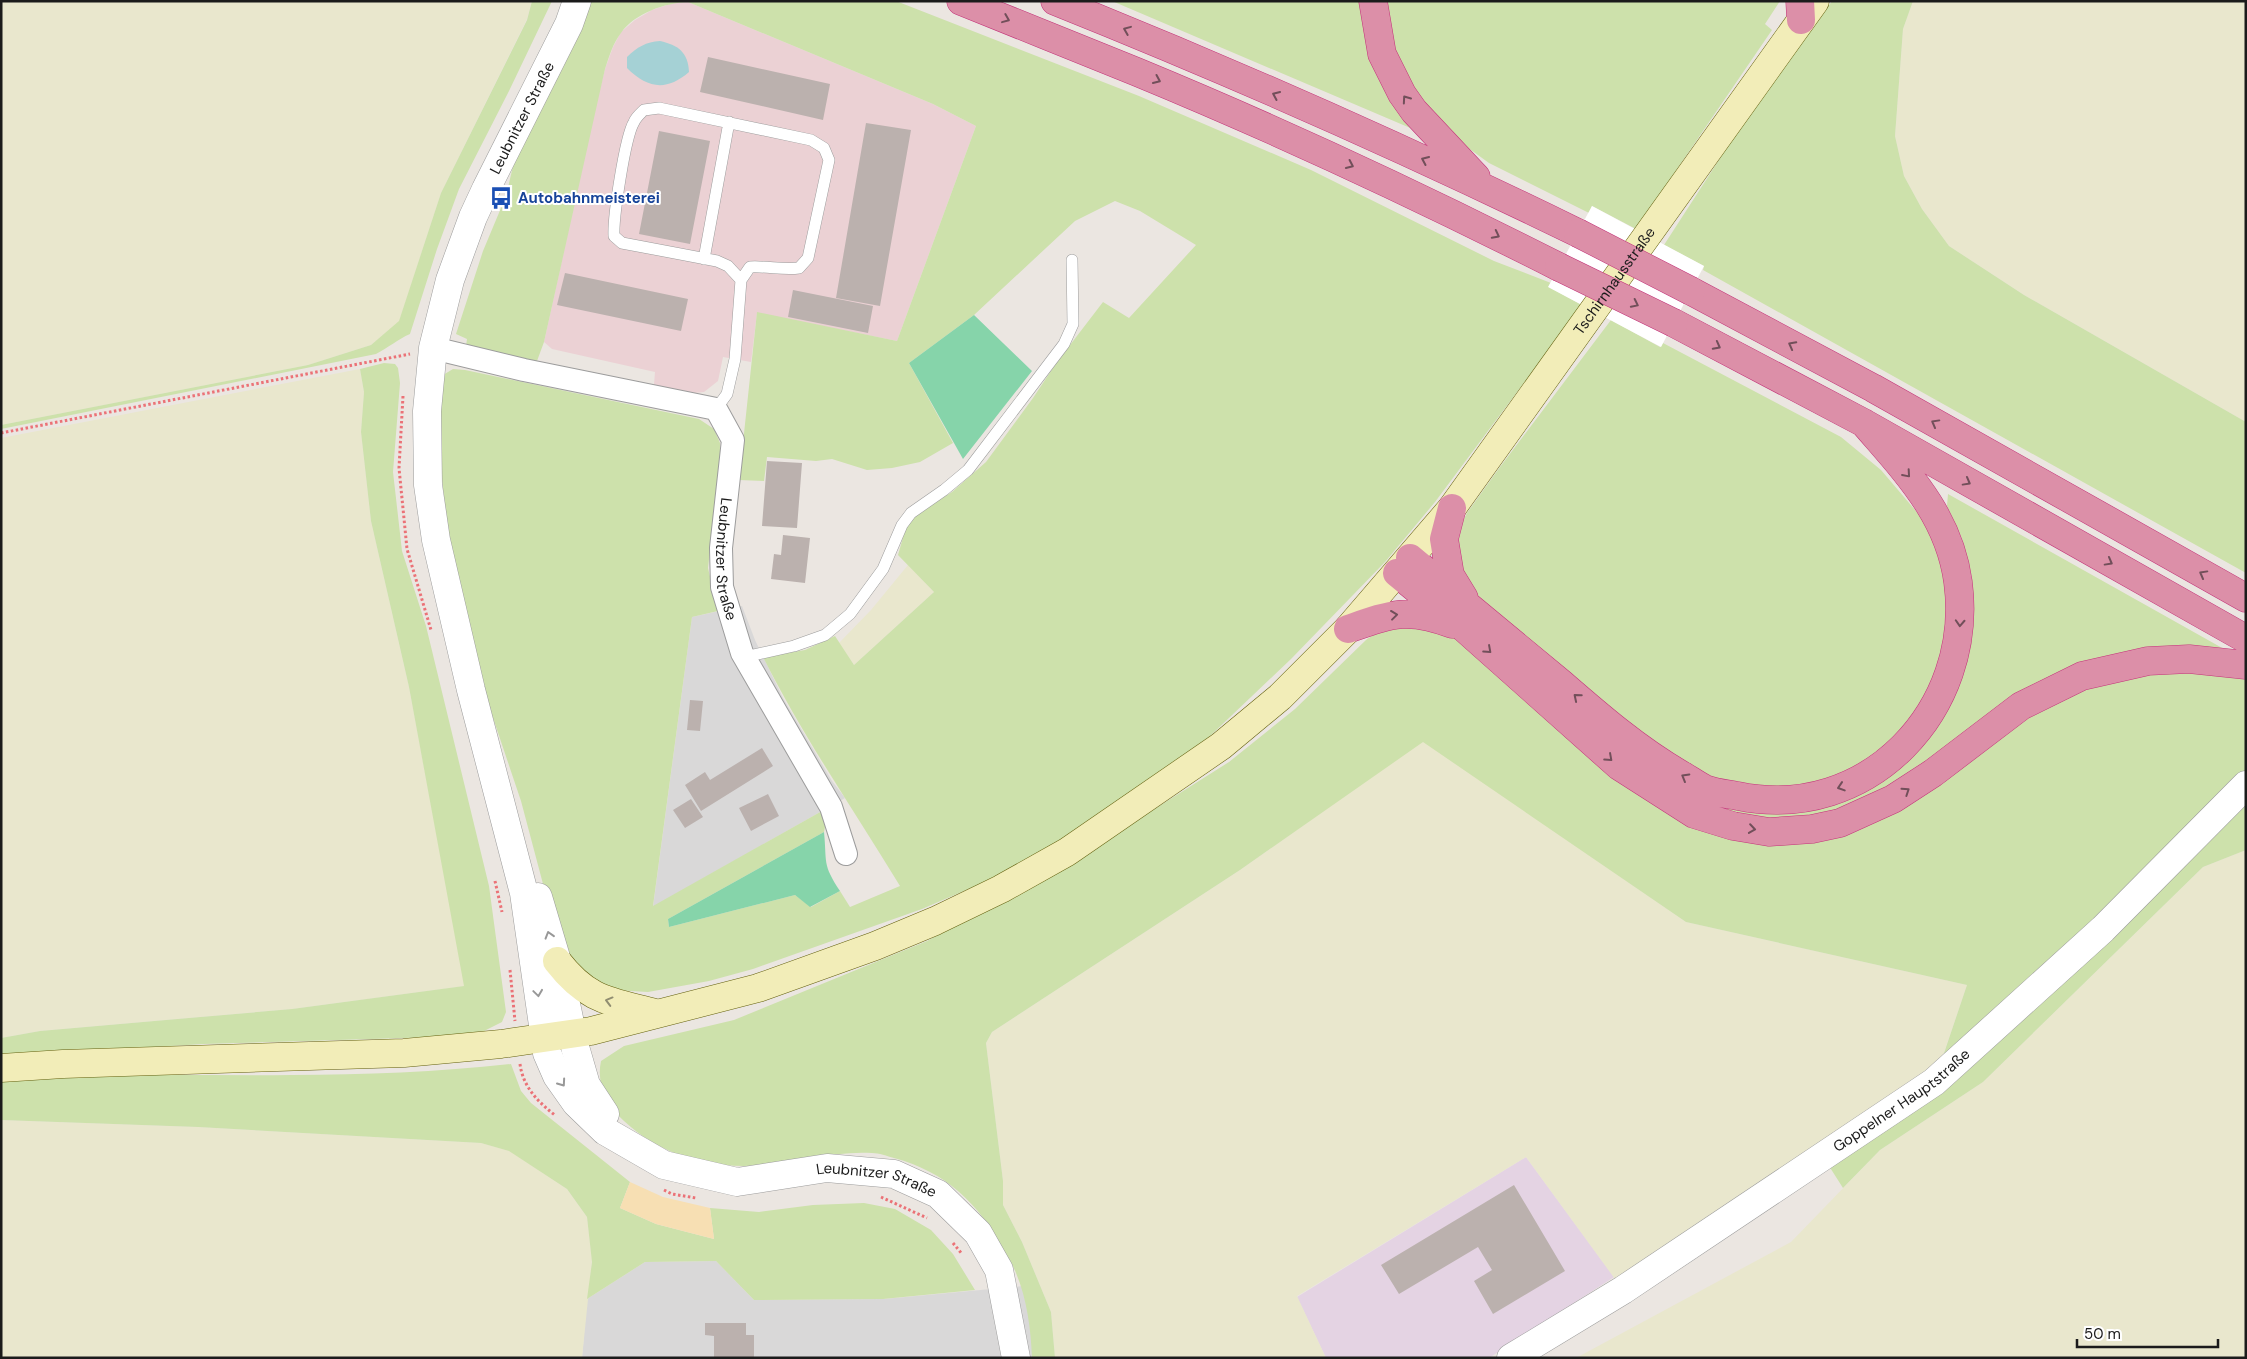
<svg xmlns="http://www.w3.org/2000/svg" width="2247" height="1359" viewBox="0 0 2247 1359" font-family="'DM Sans',sans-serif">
<rect width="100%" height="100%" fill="#ebe6e1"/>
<path fill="#d9d8d8" d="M742,606L755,640L783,698L832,781L845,798L653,907L692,617Z
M716,1261L754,1300L884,1299L1023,1286L1055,1358H582L587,1299L645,1262Z"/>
<path fill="#ebd1d4" d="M688,2L933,104L976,126L897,341L757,313L751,362L723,357L718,381L704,392L693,393L654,385L655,372L552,349L544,342L595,109L605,69L613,47L621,32L635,20L652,10L673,3Z"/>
<path fill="#e4d3e3" d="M1526,1157L1614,1277L1489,1358H1326L1297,1297Z"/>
<path fill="#e9e7cd" d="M1,1H532L527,19L441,193L399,322L371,345L308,365L1,425Z
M1913,1H2246V422L2024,295L1949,246L1922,209L1904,176L1895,136L1903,29Z
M360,369L364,392L361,432L371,521L409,687L465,986L292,1009L40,1031L1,1038V438Z
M908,565L934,592L854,665L839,643L871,610Z
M1423,741L1686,922L1967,985L1934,1082L1623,1290L1526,1157L1297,1296L1326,1358H1055L1051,1312L1022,1242L1003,1205V1181L986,1043L992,1032L1240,870Z
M2246,850V1358H1576L1791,1242L1880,1150L1983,1082L2203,867Z
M1,1120L198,1127L481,1143L510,1151L567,1189L587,1217L592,1260L582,1358H1Z"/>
<path fill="#cde1ab" d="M532,1H552L509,91L459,189L437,249L410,334C398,339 388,348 376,354L1,429V425L308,365L371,345L399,321L441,193L527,20Z
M588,1H896L1139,96L1311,170L1494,261L1551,283L1549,287L1582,305L1435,502L1385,562L1291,659L1209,737L1060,842L994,878L922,909L753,969L709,981L648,992L613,990L590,981L560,948L521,801L487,700L448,537L439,450L440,389L443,375L453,369L465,370L699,419L714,429L720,443V465L708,568L718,611L692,617L653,906L822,811L826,822L824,832L668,919L669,927L795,895L811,907L840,891L850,907L900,886C854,810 803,737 763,657L805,650L835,636L854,665L934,592L898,555L908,520L952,492L986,462L1033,398L1057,362L1103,302L1129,318L1196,245L1140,211L1115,201L1075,221L974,315L909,363L953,443L920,462L892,468L867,470L832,459L816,461L767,457L764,481L739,480L757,312L897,341L976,126L933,104L688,2C665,3 635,13 621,33C613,43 609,57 605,69L544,342L537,361L466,346L467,339L456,334L483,251L506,196L518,145Z
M1112,1H1366L1422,133Z
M1383,1H1780L1765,24L1772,30L1636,229L1592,206L1589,213L1489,163L1435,124L1392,57Z
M1832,1H1913L1903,29L1895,136L1904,176L1922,209L1949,246L2024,295L2246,422V573L1703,270L1704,266L1664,245L1728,146Z
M1611,320L1660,347L1663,343L1841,437L1881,470L1927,524L1946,580V649L1916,716L1887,749L1846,773L1808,786L1786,789L1702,777L1678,765L1466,587L1456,534L1467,513L1500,467Z
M384,363L395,364L398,368L400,383L393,472L402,551L426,626L489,886L506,1012L502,1022L484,1031L438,1037L204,1044L1,1056V1038L40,1031L292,1009L464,986L409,687L371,521L361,432L364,392L360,369Z
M1948,494L2224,649L2150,651L1899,788L1809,822L1735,820L1697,799L1756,811L1783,812L1811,808L1955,691L1968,658L1973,625L1972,578L1962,539L1947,506Z
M1390,625L1446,631L1615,775L1792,839L2088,684L2151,669L2228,674L2246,680V774L2067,947L1941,1062L1967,985L1686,922L1423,742L1240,870L992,1032L986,1043L1003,1181V1205L1022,1242L1051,1312L1055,1358H1032C1031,1330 1027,1299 1016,1273C1013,1265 1008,1257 1003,1249C978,1203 946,1172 894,1158C887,1156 879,1153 872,1153C835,1151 800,1161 763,1165C712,1170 662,1156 624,1121C607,1105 596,1084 601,1061L624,1046L734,1020L927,941L1069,863L1229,762L1295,709L1367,639Z
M2246,799V850L2203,867L1983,1082L1880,1150L1843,1188L1829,1166Z
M511,1064L521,1091L531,1103L630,1182L620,1208L656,1224L714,1239L710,1208L759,1212L813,1205L864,1203L895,1209L931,1230L953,1254L975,1290L883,1299L754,1300L716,1261L645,1262L587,1299L592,1262L587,1217L567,1189L509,1151L481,1143L198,1127L1,1120V1081C98,1072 195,1076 292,1075C365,1075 438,1072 511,1064Z"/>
<path fill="#f7dfb3" d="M630,1182L663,1197L710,1208L714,1239L656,1224L620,1208Z"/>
<path fill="#86d4aa" d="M974,315L1032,371L963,459L909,363Z
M824,832C827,862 822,864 840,891L810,907L795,895L669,927L668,919Z"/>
<path fill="#a5d1d5" d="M660,41C678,45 688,52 689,72C666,92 647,88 627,68V57C637,47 646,42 660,41Z"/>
<path fill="#fff" d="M1592,206L1704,266L1661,347L1548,287Z"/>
<path fill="#bbb1ae" d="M708,57L830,84L823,120L700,92Z
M866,123L911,130L880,306L836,298Z
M659,131L710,141L690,244L639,234Z
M565,273L688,299L681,331L557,305Z
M793,290L873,306L868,333L788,317Z
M767,461L802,463L797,528L762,526Z
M783,535L810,538L805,583L771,579L774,554L781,555Z
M690,700L703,701L700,731L687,730Z
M762,748L773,766L701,811L685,785L705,772L710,780Z
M768,794L779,816L751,831L739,808Z
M691,799L703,817L685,828L673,810Z
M1514,1185L1565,1271L1493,1314L1474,1281L1492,1270L1478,1247L1399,1294L1381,1265Z
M705,1323H746V1335H754V1358H714V1336L705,1335Z"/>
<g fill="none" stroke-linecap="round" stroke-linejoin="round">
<defs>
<path id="service" d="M704,259L729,122
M716,409L727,394L735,359L741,280L750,267C767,266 783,270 799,268L808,258L829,160L824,148L811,140L659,108L644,110C641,113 636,117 634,122C625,137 613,217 614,236L622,243L717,261L728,266L741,280
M744,657L794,646L825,635L850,614L883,569L902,525L911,513L944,490L968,470L1064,344L1073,324L1072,260"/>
<g id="minor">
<path id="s1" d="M433,348L524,370L716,409L733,440L721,548L722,587L742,653L831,807L846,854"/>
</g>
<g id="tertiary">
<path id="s2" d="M577,1L569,24L486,189L473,217L450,280L433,348L427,411L428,485L436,540L471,690L524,893L547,1053L557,1076L576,1103L605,1131L664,1165L737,1182L827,1168L894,1174L938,1194L978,1233L999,1270L1016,1358"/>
<path d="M538,897L557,961L575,1047L586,1085L605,1114"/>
<path id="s3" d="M1511,1358L1623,1290L1934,1082L2103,929L2246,785"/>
</g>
<g id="secondary">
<path d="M557,961C588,1001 609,1001 655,1013"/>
<path id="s4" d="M1,1068L63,1064L404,1053L501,1044L591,1031L758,988L875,946L935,921L1001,889L1067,852L1221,746L1280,697L1348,629L1452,508L1815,1"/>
</g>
<path id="motorway" d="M961,1C1020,25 1078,48 1137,72C1280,131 1421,197 1559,267
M1055,1C1232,72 1406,149 1578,233
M1373,1L1382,54L1402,94L1414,111L1476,177
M1800,1L1801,20
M1691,291L1873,388L2246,598
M1674,323L1864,423L2246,639
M1452,508L1444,539L1450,575L1464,598
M1410,558C1461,600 1512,642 1562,684C1600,717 1637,749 1680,774C1689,779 1697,785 1705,789C1715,793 1728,794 1738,796C1868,823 1975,709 1958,582C1949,515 1906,472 1864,423
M1397,573L1464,628L1619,766L1694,814L1733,826L1769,832L1812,829L1840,823L1893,799L1933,773L2021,706L2082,676L2148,661L2189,659L2246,665
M1348,629C1391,614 1408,607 1452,624"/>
</defs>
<use href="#service" stroke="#9c9c9c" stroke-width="12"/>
<use href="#minor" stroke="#9c9c9c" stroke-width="24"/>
<use href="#tertiary" stroke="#9c9c9c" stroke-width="29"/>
<use href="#secondary" stroke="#64610f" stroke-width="29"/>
<use href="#motorway" stroke="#c3347a" stroke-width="29"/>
<path stroke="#eb7277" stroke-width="3" stroke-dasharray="2.5 2.5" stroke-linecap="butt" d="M403,396L399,468L407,549L431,630
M1,433L410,354
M495,881L502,912
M510,970L515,1021
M520,1064C523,1087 538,1102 556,1116
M664,1190L672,1194L696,1198
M881,1197L927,1218
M953,1243L962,1254"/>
<use href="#service" stroke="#fff" stroke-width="11"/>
<use href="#minor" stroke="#fff" stroke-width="22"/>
<use href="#tertiary" stroke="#fff" stroke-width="28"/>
<use href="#secondary" stroke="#f2edb8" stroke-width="28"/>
<use href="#motorway" stroke="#dc8fa8" stroke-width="28"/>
<defs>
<path id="motorway-bridge" d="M1578,233L1691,291
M1559,267L1674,323"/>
</defs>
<use href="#motorway-bridge" stroke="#c3347a" stroke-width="29" stroke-linecap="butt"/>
<use href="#motorway-bridge" stroke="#dc8fa8" stroke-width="28"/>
</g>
<defs><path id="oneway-chevron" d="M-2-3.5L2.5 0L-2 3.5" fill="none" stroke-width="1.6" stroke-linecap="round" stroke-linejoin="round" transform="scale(1.25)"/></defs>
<g stroke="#724f5a">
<use href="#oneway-chevron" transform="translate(1006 19) rotate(22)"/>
<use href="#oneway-chevron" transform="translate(1127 30) rotate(-158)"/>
<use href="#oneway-chevron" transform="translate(1157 80) rotate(24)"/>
<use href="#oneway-chevron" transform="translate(1276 95) rotate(-156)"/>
<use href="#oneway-chevron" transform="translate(1406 99) rotate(-125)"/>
<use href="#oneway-chevron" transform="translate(1425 160) rotate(-156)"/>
<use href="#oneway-chevron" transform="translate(1350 165) rotate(25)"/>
<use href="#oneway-chevron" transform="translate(1496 235) rotate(27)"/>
<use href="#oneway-chevron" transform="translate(1635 304) rotate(26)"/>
<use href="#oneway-chevron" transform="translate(1792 345) rotate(-152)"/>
<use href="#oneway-chevron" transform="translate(1717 346) rotate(28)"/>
<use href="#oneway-chevron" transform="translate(1935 423) rotate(-151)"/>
<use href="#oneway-chevron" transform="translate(1907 474) rotate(49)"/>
<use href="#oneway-chevron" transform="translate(1967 482) rotate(29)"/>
<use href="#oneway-chevron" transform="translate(2109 562) rotate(29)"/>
<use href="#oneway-chevron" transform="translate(2203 574) rotate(-151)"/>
<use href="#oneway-chevron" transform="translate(1394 615) rotate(-7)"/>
<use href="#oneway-chevron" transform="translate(1960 623) rotate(93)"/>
<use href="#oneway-chevron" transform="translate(1488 650) rotate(42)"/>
<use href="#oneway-chevron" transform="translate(1577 697) rotate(-140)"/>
<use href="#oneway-chevron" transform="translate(1609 758) rotate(42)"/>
<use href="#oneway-chevron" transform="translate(1685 777) rotate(-150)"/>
<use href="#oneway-chevron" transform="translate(1841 787) rotate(162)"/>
<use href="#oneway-chevron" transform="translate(1906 791) rotate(-34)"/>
<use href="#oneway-chevron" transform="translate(1752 829) rotate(8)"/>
</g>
<g stroke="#989898">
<use href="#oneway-chevron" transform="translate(549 935) rotate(-107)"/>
<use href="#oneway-chevron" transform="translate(538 993) rotate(82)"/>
<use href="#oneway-chevron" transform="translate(562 1083) rotate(55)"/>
</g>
<use stroke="#918e71" href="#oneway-chevron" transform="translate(609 1001) rotate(-165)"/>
<defs>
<symbol id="bus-bare" viewBox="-9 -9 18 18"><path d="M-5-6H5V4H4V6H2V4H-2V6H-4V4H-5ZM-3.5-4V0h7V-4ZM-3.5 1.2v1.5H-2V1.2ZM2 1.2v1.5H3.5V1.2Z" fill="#1a4fb4" stroke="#fff" stroke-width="2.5" paint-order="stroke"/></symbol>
</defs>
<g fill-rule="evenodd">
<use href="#bus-bare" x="485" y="182" width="32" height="32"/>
</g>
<g text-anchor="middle" stroke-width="4" stroke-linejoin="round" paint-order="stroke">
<g font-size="15" fill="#1b1b1b" stroke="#fff">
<text transform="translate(522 118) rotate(-63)" y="5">Leubnitzer Straße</text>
<text dy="5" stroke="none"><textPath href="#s4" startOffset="1901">Tschirnhausstraße</textPath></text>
<text dy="5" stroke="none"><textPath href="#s1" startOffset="445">Leubnitzer Straße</textPath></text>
<text dy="5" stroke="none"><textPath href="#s3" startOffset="468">Goppelner Hauptstraße</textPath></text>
<text dy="5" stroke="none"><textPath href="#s2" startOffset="1479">Leubnitzer Straße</textPath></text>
</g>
<g font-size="15" font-weight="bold" fill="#164399" stroke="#fff" text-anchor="start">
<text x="518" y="203">Autobahnmeisterei</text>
</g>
</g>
<rect width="2247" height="1359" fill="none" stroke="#1b1b1b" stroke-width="5"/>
<path d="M2077 1339v8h141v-8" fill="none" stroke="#1b1b1b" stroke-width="2.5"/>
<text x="2084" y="1339" font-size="15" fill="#1b1b1b" stroke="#ffffff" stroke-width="4" paint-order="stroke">50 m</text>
</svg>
